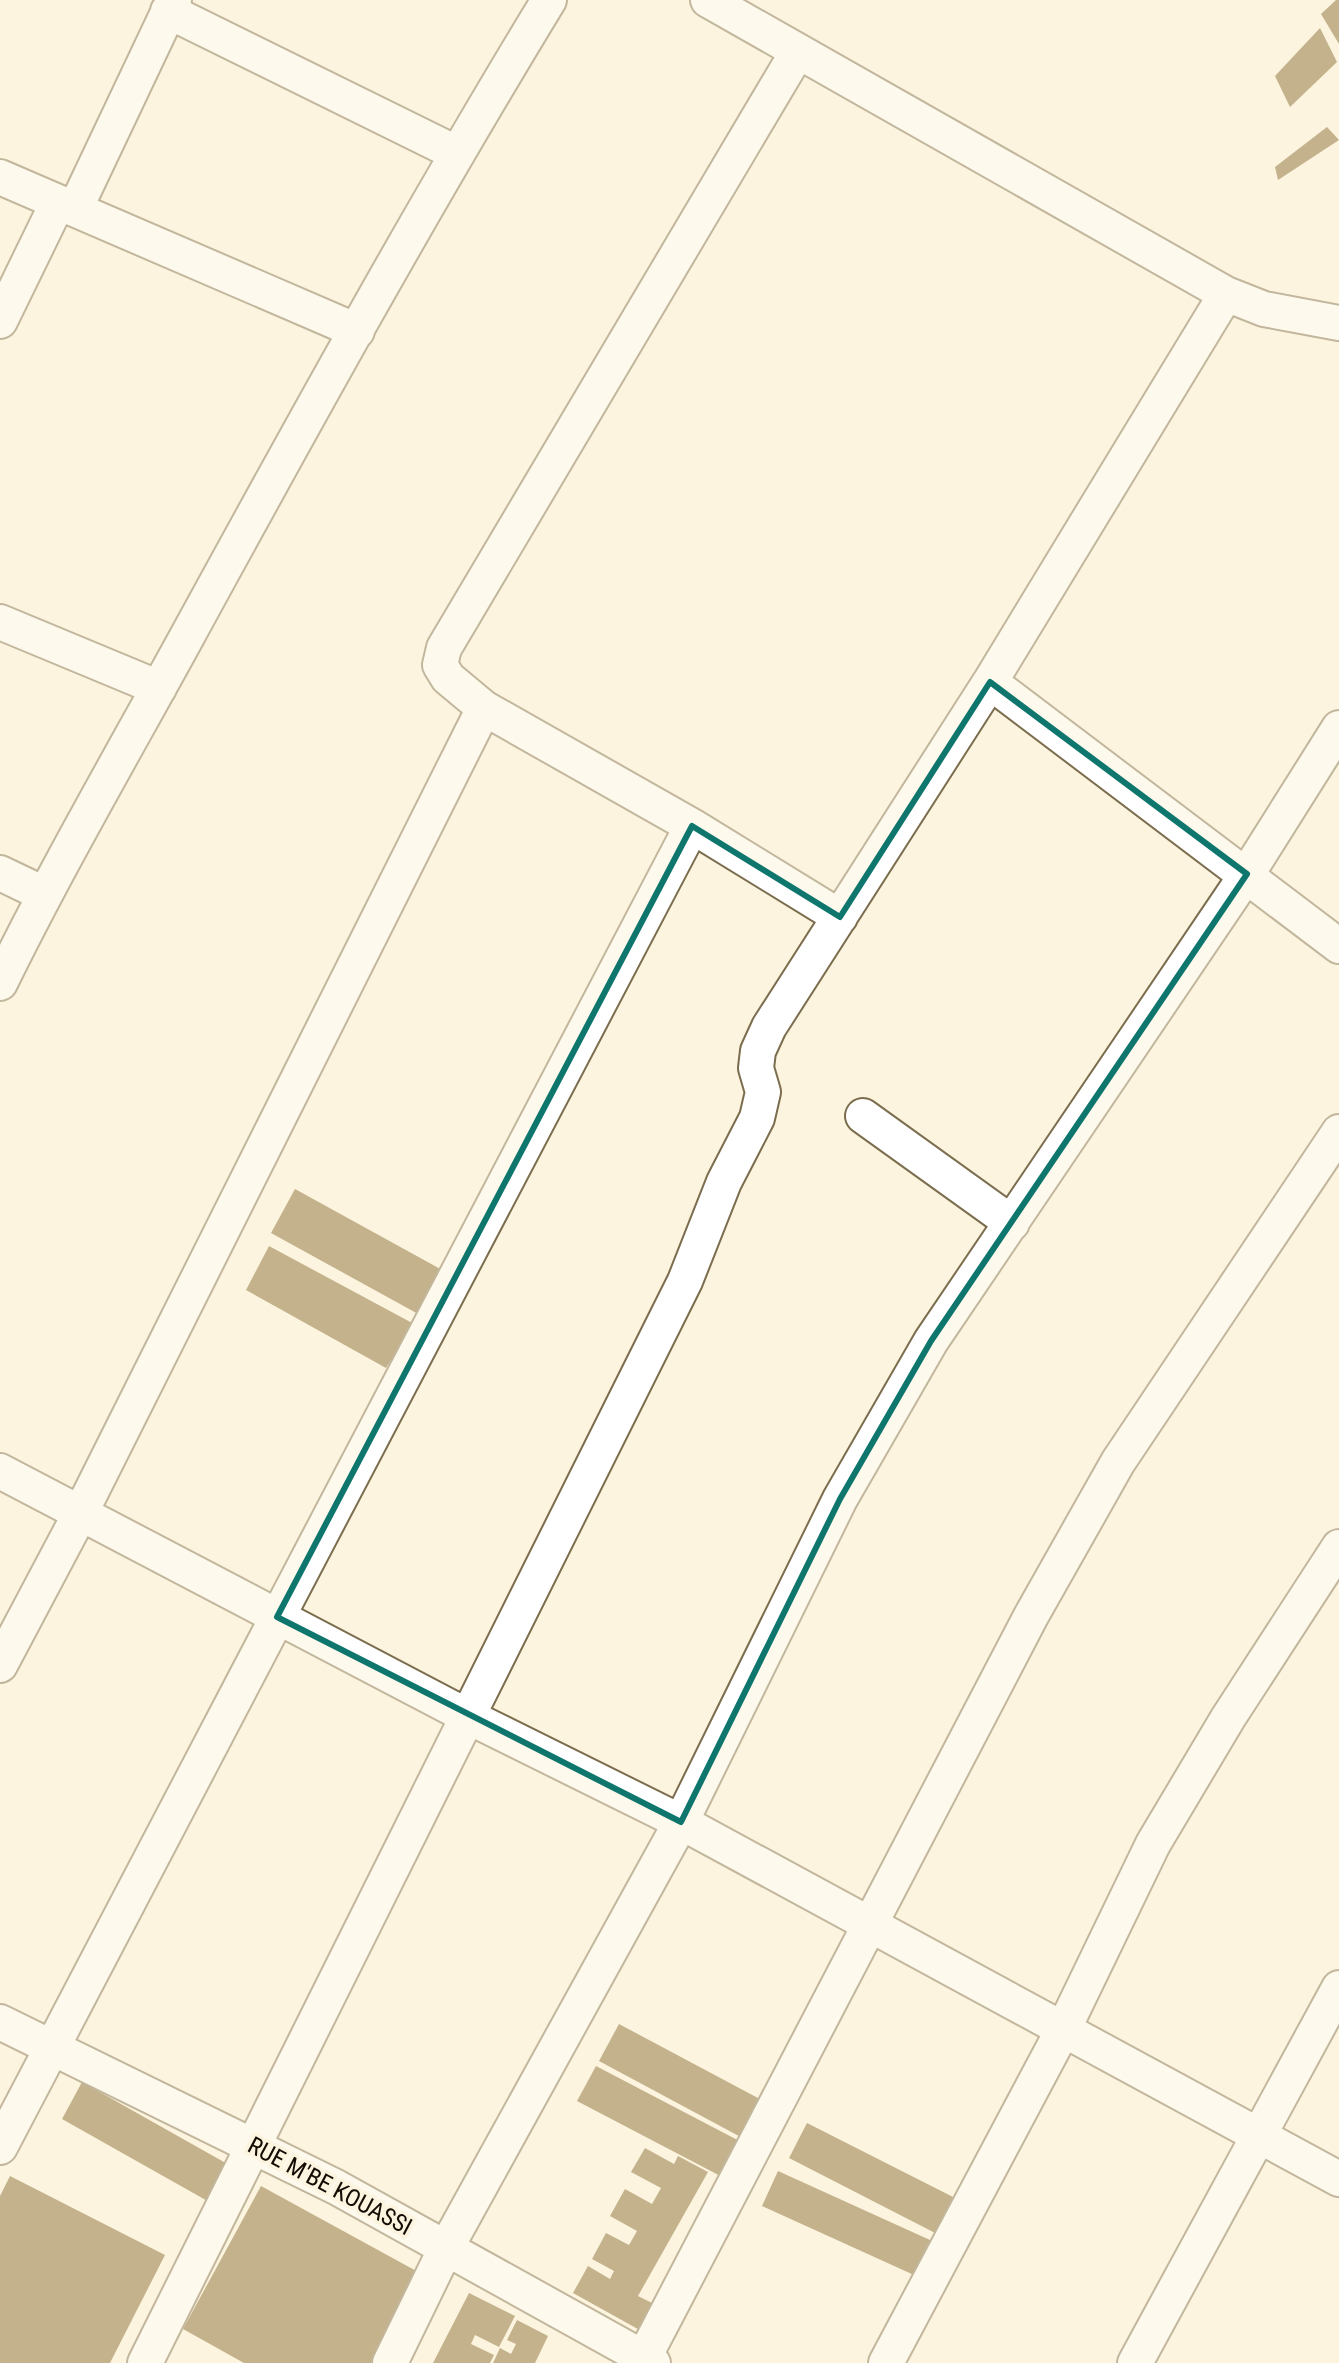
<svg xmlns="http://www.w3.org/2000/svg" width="1339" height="2363" viewBox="0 0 1339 2363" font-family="'Roboto Condensed',sans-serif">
<rect width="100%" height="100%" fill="#fdf4df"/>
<path fill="#7c6329" d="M1336,0H1339V44L1321,14Z
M1320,28L1337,62L1290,107L1275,76Z
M1327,127L1339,140L1278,180L1275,167Z
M295,1189L444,1271L420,1315L271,1233Z
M269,1246L414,1324L386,1368L246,1290Z
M619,2024L769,2104L750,2142L599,2061Z
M596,2066L747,2145L728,2180L577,2101Z
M82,2082L231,2166L211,2203L62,2119Z
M807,2123L959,2200L941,2236L789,2158Z
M645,2148L674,2164L678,2156L708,2172L638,2296L660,2307L645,2333L573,2293L588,2266L610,2279L614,2271L592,2259L606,2233L629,2245L637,2231L610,2216L625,2189L652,2204L661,2188L631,2172Z
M778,2171L941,2245L925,2280L762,2206Z
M10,2176L165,2255L110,2363H0V2196Z
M261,2186L420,2273L371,2363H244L183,2329Z
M469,2293L515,2316L499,2347L475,2335L471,2344L494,2355L490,2363H433Z
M517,2320L548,2336L535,2363H493L500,2348L511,2354L516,2344L507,2340Z"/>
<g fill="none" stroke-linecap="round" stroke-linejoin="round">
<defs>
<path id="minor" d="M708,0L1226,294L1264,309L1339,323
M168,11L456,153
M798,51L444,648L440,665L448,678L484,708L692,826L840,917
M0,177L357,331
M75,209L174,0
M0,321L58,202
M0,622L159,688
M990,682L1339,946
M0,873L44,894
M0,983C57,867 122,755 184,642C302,426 421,210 549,0
M863,1116L1012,1223
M0,1471L469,1717L681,1822L1339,2179
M0,1665L80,1514L484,708
M0,2022L336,2187L653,2363
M0,2147L692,826
M145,2363L685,1281L724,1182L757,1118L763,1092L756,1068L758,1051L769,1027L990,682L1226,294
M390,2363L446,2248L681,1822L840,1499L931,1341L1247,874L1339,728
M641,2363L1031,1616L1118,1462L1339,1132
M886,2363L1064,2028L1153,1844L1228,1718L1339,1547
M1135,2363L1339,1988"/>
</defs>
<use href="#minor" stroke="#7b6d4e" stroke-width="38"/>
<use href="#minor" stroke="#fff" stroke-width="34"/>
</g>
<path d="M0 0H1339V2363H0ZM990,682L1247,874L931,1341L840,1499L681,1822L277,1617L692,826L840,917Z" fill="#fdf4df" fill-opacity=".55" fill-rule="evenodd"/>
<path fill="none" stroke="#0f766e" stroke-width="6" stroke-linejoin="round" d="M990,682L1247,874L931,1341L840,1499L681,1822L277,1617L692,826L840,917Z"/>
<g text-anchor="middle" stroke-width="7" stroke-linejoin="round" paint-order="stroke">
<g font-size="24" fill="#120c03" stroke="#fdf4df">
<text transform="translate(330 2186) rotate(28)" y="8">RUE M'BE KOUASSI</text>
</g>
</g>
</svg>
